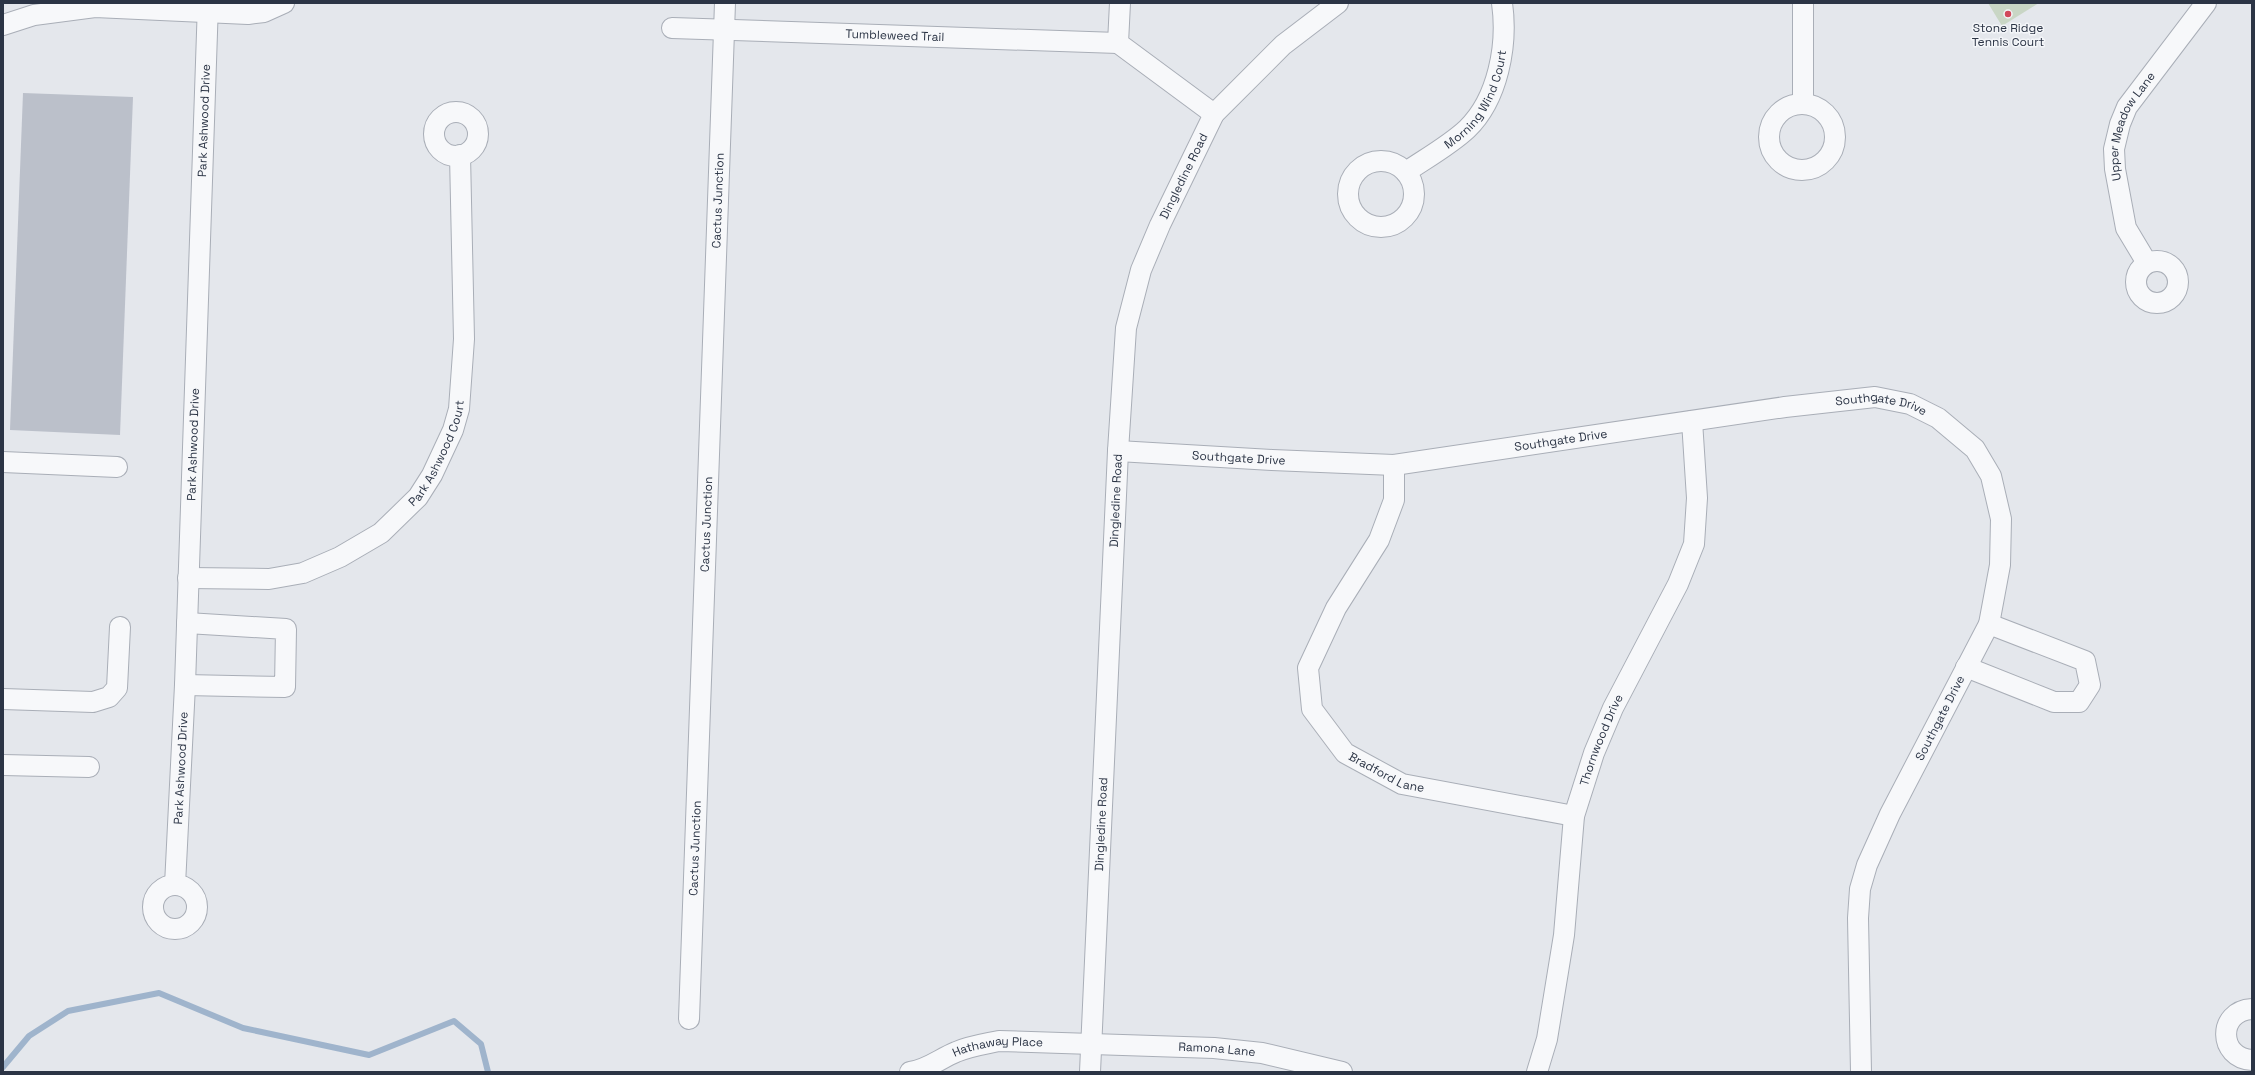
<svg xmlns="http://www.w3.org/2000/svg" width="2255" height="1075" viewBox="0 0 2255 1075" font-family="'Space Grotesk',sans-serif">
<rect width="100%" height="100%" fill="#e4e7ec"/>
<path fill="#c9d6c5" d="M1988,3H2039L2002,26Z"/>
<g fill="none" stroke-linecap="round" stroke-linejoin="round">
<path stroke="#9fb4cc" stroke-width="6" d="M3,1067L29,1036L68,1011L159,993L243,1028L369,1055L454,1021L481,1044L488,1072"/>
</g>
<path fill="#bbc0ca" d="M23,93L133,97L120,435L10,430Z"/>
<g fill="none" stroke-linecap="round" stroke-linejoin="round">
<defs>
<g id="minor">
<path d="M1120,3L1118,43L1214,114"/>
<path d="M1803,3V104"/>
<path d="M3,25L34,15L95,7L248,14L264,12L284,3"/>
<path id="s1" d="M672,28L1118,43"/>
<circle cx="1802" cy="137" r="33"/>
<circle cx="456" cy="134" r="22"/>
<circle cx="1381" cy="194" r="33"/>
<path id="s2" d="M1406,172C1425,159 1450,145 1467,129C1498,99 1508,45 1502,3"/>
<circle cx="2157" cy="282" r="21"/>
<path id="s3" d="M2147,263L2126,228L2115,169L2114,149L2120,124L2127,107L2206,3"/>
<path id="s4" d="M1118,451L1272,460L1394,465L1785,407L1875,397L1910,404L1938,418L1975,449L1991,476L2001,519L2000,565L1989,624L1890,814L1867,865L1860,889L1858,918L1861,1072"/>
<path d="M3,462L117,467"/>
<path id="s5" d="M1394,465V500L1379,540L1336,608L1308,668L1312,709L1345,753L1402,784L1574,816"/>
<path id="s6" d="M188,578L269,579L303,573L340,557L381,533L418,497L432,475L453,430L459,409L464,339L460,155"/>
<path d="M1966,667L2054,702H2079L2090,685L2085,661L1989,624"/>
<path d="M185,685L285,687L286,629L187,623"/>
<path d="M3,699L93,702L109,697L117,688L120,627"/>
<path d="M3,765L89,767"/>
<circle cx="175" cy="907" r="22"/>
<path id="s7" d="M175,885L185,685L208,3"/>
<path d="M2252,1009C2217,1011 2218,1058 2252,1060"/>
<path id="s8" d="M689,1019L725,3"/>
<path id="s9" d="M910,1072C927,1070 941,1058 956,1052C970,1046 985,1044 999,1041L1214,1048L1262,1053L1342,1072"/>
<path id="s10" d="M1090,1072L1118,451L1126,328L1141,270L1160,225L1214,114L1283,45L1338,3"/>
<path id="s11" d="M1537,1072L1547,1039L1564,935L1574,816L1594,753L1613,708L1678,584L1694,544L1697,498L1692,421"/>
</g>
</defs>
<use href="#minor" stroke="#a9aeb7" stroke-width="22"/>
<use href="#minor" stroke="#f7f8fa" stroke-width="20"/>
</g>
<circle fill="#d1495b" stroke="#f4f6f9" stroke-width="1.5" cx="2008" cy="14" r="4"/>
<g text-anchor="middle" stroke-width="3" stroke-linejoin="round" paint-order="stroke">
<g font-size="12" fill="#2b3445" stroke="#f4f6f9">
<text x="2008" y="32">Stone Ridge<tspan x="2008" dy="14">Tennis Court</tspan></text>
</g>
<g font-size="12" fill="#2b3445" stroke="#f4f6f9">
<text dy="4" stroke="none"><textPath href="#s1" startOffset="223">Tumbleweed Trail</textPath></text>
<text dy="4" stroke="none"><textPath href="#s2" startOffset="105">Morning Wind Court</textPath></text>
<text dy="4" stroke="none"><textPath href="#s7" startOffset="765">Park Ashwood Drive</textPath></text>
<text dy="4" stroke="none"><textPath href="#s3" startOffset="148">Upper Meadow Lane</textPath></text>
<text dy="4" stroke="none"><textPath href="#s10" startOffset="908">Dingledine Road</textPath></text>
<text dy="4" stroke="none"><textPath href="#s8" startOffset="819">Cactus Junction</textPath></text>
<text dy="4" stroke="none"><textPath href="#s4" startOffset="769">Southgate Drive</textPath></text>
<text dy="4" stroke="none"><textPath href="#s4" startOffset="445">Southgate Drive</textPath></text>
<text dy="4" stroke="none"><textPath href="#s7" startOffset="441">Park Ashwood Drive</textPath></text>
<text dy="4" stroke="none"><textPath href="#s6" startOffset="303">Park Ashwood Court</textPath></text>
<text dy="4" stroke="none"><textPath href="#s4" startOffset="121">Southgate Drive</textPath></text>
<text dy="4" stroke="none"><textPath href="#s10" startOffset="572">Dingledine Road</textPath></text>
<text dy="4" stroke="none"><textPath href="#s8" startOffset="495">Cactus Junction</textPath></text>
<text transform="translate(1940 718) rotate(-63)" y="4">Southgate Drive</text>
<text dy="4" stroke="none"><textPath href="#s11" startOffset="340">Thornwood Drive</textPath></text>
<text dy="4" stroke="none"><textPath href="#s7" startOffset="117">Park Ashwood Drive</textPath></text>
<text dy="4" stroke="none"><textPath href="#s5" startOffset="367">Bradford Lane</textPath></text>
<text dy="4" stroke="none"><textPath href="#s10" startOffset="248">Dingledine Road</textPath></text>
<text dy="4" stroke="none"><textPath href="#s8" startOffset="171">Cactus Junction</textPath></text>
<text dy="4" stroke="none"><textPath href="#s9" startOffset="93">Hathaway Place</textPath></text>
<text dy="4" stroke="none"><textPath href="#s9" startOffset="313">Ramona Lane</textPath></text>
</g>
</g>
<rect width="2255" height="1075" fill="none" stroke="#2b3445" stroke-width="8"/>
</svg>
